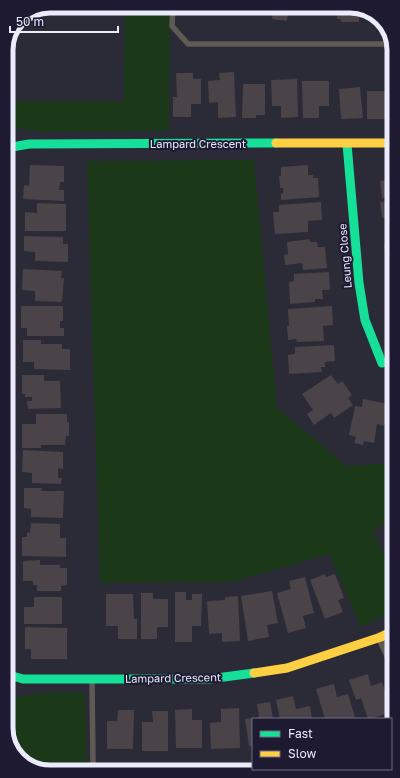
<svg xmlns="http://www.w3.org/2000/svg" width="400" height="778" viewBox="0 0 400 778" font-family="'Golos Text',sans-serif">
<rect width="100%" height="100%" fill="#2b2a37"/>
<path fill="#1b3919" d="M125,6H170L169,131L45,132L13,128L6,130V101H124Z
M254,160L277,408L347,466L393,463V517L373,532L393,573V610L361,627L329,554L233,582L100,583L87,161Z
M85,692L87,771L47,772L24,763L9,745V698L46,693Z"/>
<path fill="#4a4449" d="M267,6H289L287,21L272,19L273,12L267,11Z
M303,6H326V15H303Z
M337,6H353L359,8V22H341V19H337Z
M367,11L374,14L376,15H367Z
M234,72L236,117L218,118V102L209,103L208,81L220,80L219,73Z
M176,73H193V79H201V104H191V117H173V97H177Z
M297,79L298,117L281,118V106H272L271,80Z
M302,81H329V106H319V118H303Z
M243,84H265V115H256V118H242Z
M360,87L363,118L341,119L339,89Z
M367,91H391V119H367Z
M30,165L64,166V182H60L59,190H64V201L23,199L24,185L29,186Z
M308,165V175H313V178H318L319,197L281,200V194L283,193V188H280L279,176H281V167Z
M387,168H391V197L382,198L380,181L388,180Z
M391,201V217L382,218L380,202Z
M321,202L322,220L308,221V232L275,234L273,212H279V205Z
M37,203L66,204V231H25V212L37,213Z
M24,236L63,237V244H68V262L35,261V252L24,251Z
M310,239V242H317L318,247H325L327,268L303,270L302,263L285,265L284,255L288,254L287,242Z
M392,243V271L387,272L384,244Z
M23,269L62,271L61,278H64L62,302L35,301V291L22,290Z
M329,272L330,290H322L323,299H315V302L290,304L289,282L294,281V274Z
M21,306H63V321H60V328H64V336H27V328H21Z
M332,306L333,325L323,326L324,341L297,342L296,339L288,340L287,326H289L288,309Z
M23,340H41V344H62V349H70V370L34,369V362H23Z
M334,345L335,361L325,362V367H321L322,372L289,374L288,355L295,354V347Z
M22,375H44V381H60L61,408L28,409L27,401H32V397H25V394H22Z
M331,375L338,384L342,381L352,395L348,398L353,405L334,418L331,413L314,425L307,414L313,410L302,394Z
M363,399L389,404L384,426L377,424L374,443L364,441L363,445L354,443L356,437L349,435L355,406L362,407Z
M36,414H67V422H69V436H66L65,445H41V448H22V424H36Z
M23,450L63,452V469L58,468V478H62L61,484L32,483V473L22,472Z
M24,488H42L41,491H64L63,518L31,517V509L24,508Z
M31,523L60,524V538H66V557L22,556V537H27V532L30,533Z
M40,560V565H60V568H67V585L61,586V591H37V585H33V581H23V561Z
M325,574L326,577L335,574L344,598L338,600L343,612L325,619L310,580Z
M305,577L314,613L303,616L306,628L288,633L277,593L291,589L289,581Z
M272,591L278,623L267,625L269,637L248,641L241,596Z
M175,592H186V600H192V594H202L201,626H192V642H175Z
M141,593H153V599H168V627H157V639H141Z
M106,594H133L134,619H137V639H118V626H106Z
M238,596L240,641L222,642V633L209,634L207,601L225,600V597Z
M34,597H62V624H24V607H34Z
M25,627L67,628V659H31V649H25Z
M368,674L371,686L382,682L392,712L370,719H368L361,698L356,700L349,680Z
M334,684L337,697L348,694L355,717L348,719H325L316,689Z
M293,696L296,709L310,706L312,719H280L276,700Z
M270,702L273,719H253L259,717L257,704Z
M239,708L240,748L211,749L210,723L221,722V709Z
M192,709V720H202V748H176L175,710Z
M118,710H134L133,749H107V721H117Z
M152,711H168V751H142V722H153Z
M253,718V746H249L245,719Z"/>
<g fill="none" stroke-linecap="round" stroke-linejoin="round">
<path stroke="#605a55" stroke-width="5.5" d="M173,6L172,26L188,44H391
M92,681L93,763L98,771
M391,736H392
M284,769H285"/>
<path stroke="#605a55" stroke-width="11" d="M381,637L394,664"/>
<path stroke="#16e098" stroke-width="9" d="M347,144L359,283L365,320L382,363
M7,150L12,147L29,144L276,143
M9,675L23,679H209L254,673"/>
<path stroke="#ffcf43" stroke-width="9" d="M276,143H391
M254,673L287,668L381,637L394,630"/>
</g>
<g text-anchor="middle" stroke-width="4" stroke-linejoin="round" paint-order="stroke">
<g font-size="11" fill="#ecebfc" stroke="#1d1a32">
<text x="198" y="148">Lampard Crescent</text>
<text transform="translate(345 256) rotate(-95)" y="4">Leung Close</text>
<text transform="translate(173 678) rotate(-1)" y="4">Lampard Crescent</text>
</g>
</g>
<path d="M0 0H400V778H0ZM50 13H350A37 37 0 0 1 387 50V728A37 37 0 0 1 350 765H50A37 37 0 0 1 13 728V50A37 37 0 0 1 50 13Z" fill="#1d1a32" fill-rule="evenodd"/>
<path fill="none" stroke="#ecebfc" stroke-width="5" d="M50 13H350A37 37 0 0 1 387 50V728A37 37 0 0 1 350 765H50A37 37 0 0 1 13 728V50A37 37 0 0 1 50 13Z"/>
<rect x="252" y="718" width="140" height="52" fill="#1d1a32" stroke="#706e83"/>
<rect x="260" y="731" width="20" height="6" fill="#16e098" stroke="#706e83"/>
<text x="288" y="738" font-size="12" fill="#ecebfc">Fast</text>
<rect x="260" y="751" width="20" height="6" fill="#ffcf43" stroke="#706e83"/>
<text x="288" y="758" font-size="12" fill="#ecebfc">Slow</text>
<path d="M10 26v6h108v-6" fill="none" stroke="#ecebfc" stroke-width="2"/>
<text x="16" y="26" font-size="12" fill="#ecebfc" stroke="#1d1a32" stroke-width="3" paint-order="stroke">50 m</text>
</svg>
